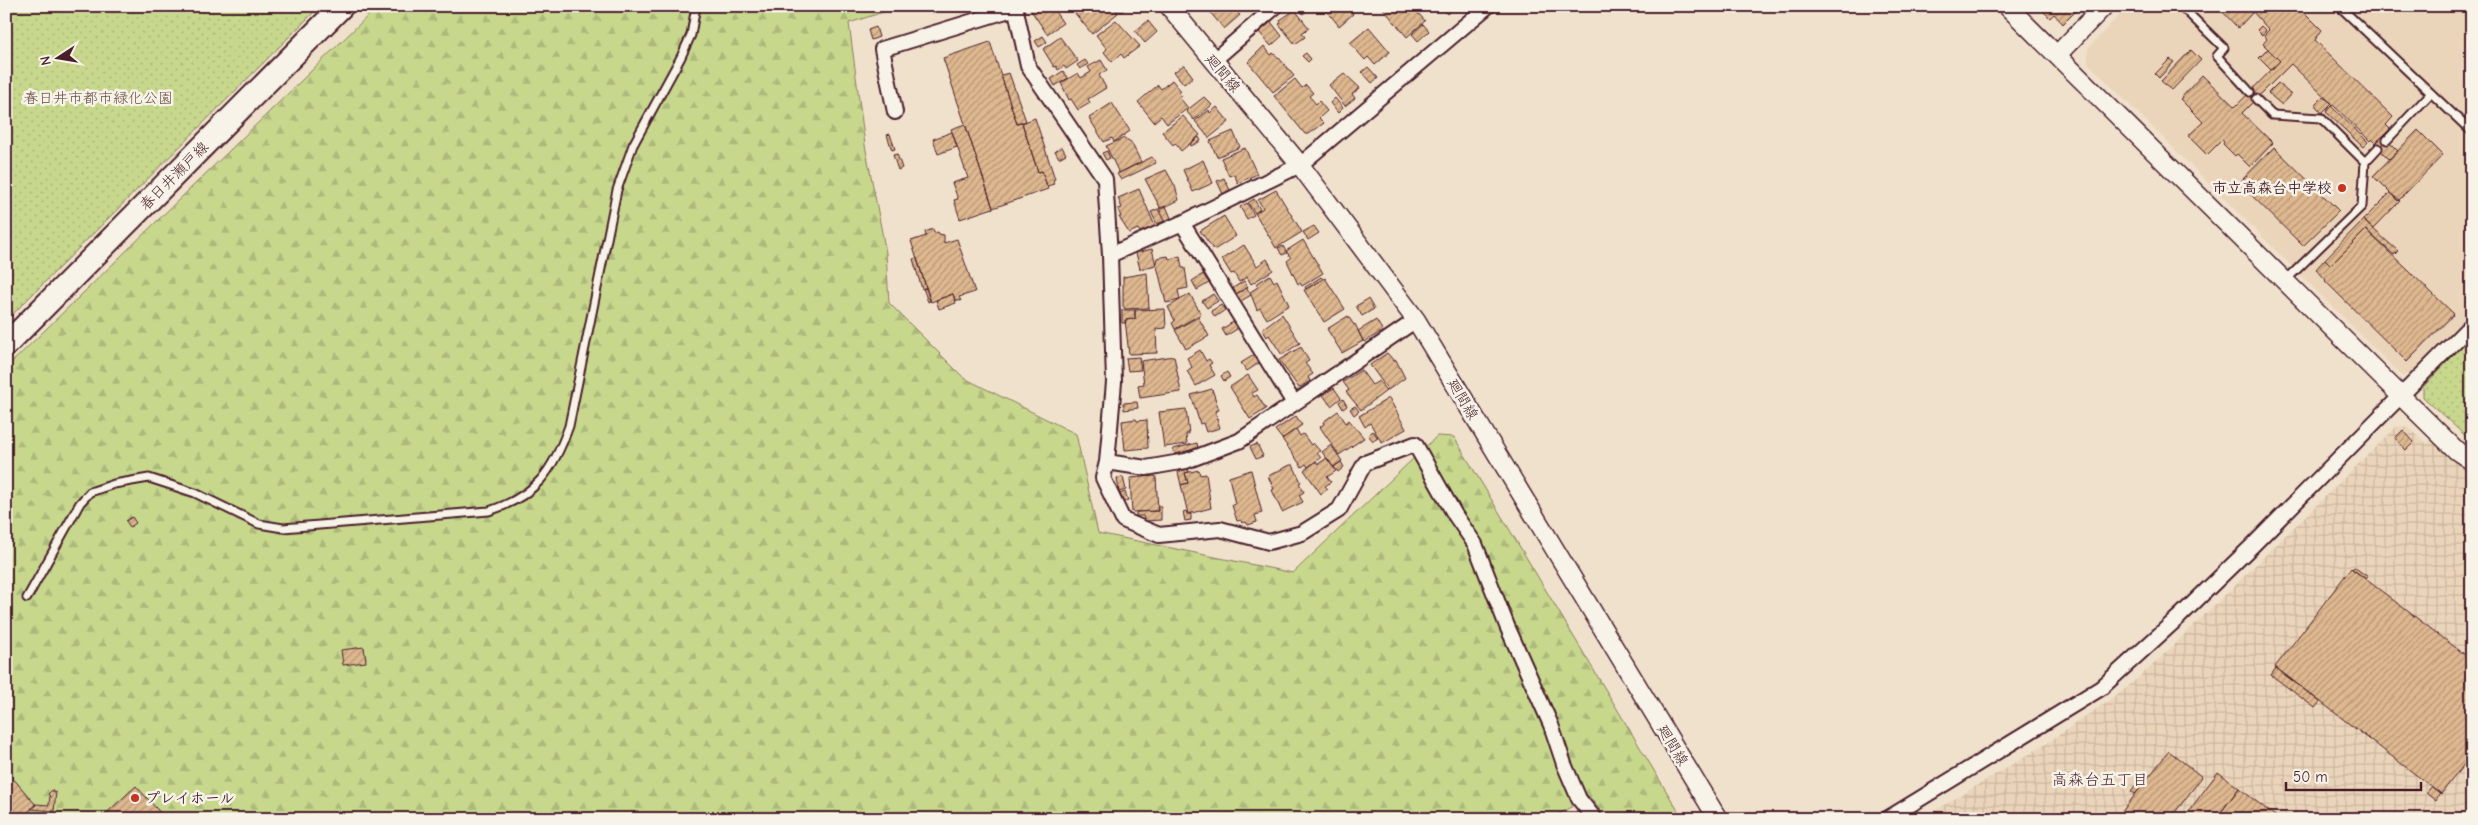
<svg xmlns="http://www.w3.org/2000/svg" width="2478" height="825" viewBox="0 0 2478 825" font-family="'Comic Neue','Klee One',sans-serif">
<defs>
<pattern id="industrial-grid" width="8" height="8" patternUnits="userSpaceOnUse" patternTransform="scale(1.25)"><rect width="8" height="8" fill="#ebd5ba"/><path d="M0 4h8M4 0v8" fill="none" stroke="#cbb6a0"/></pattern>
<pattern id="forest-firs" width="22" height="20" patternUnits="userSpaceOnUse" patternTransform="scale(1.25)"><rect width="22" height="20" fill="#c7d88d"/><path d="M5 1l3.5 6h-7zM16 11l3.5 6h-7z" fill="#acb97a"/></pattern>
<pattern id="park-dots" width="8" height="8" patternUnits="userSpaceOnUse" patternTransform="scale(1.25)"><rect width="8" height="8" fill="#c7d88d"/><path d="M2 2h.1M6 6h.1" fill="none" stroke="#acb97a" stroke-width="1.8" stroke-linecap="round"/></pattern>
<pattern id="building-hatch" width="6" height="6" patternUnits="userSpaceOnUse" patternTransform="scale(1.25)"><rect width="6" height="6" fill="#deb88f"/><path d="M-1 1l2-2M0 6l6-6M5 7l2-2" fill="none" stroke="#b69575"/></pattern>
</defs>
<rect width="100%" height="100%" fill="#f0e1cd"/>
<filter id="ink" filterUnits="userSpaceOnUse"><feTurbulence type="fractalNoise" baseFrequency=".02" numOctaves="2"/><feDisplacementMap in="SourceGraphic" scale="10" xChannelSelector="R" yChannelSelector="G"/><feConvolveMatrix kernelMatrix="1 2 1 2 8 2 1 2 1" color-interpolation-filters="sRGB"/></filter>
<g filter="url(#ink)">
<path fill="#ebd5ba" d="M2128,6H2472V313L2412,374L2402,376L2088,63V48Z"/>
<path fill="url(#industrial-grid)" d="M2397,426L2408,427L2427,444L2431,440L2472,472V819H1921L2043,746L2125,689L2152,666L2225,595Z"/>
<path fill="url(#forest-firs)" stroke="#887c5c" d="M378,6H902L849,23L865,145L886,253L889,303L964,378L1076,434L1098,533L1293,573L1437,436L1454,437L1683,819H1607L1589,796L1551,819H6V368Z"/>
<path fill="url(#park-dots)" stroke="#887c5c" d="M6,6H320L6,321Z
M2472,336V442L2423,397V387Z"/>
<path fill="url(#building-hatch)" stroke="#4a1f2b" d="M1028,6H1051L1063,23L1047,34Z
M1069,6H1113L1118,13L1092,34Z
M1113,6H1128L1121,12L1119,10L1117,11Z
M1205,6H1245V7L1238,13L1240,15L1224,29Z
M1297,6H1312L1303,14Z
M1323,6H1348L1353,14L1339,26Z
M1381,6H1412L1425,21L1407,37Z
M1440,6H1456L1447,14Z
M2045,6H2076L2078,9L2063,24L2054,14L2050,18L2043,11Z
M2220,6H2298L2322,30L2315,40L2393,117L2386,125L2390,129L2376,143L2372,139L2370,141L2291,64L2242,113L2273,143L2250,167L2237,154L2235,156L2223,144L2224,142L2222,140L2207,155L2188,136L2203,122L2180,99L2202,75L2235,107L2280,61L2263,44L2267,39L2264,35L2269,30L2253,12L2238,28L2219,8Z
M1295,10L1309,28L1302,33L1305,37L1295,44L1279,24L1281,23L1280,20Z
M1116,20L1140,46L1124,58L1121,54L1112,62L1104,52L1107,49L1096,35Z
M1148,21L1157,32L1145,43L1135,31Z
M1271,22L1282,36L1271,46L1259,32Z
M1423,24L1429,31L1418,41L1412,34Z
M2261,26L2266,31L2262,35L2257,30Z
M876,27L879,37L871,40L868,30Z
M1369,27L1390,52L1375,65L1368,57L1365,60L1350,43Z
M1043,36L1047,42L1039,47L1035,41Z
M1060,37L1078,61L1066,69L1064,66L1058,70L1056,66L1054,67L1043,49Z
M990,42L1017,124L1022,123L1038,172L1042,171L1048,189L993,208L943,58Z
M1264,46L1271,55L1273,53L1279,58L1294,76L1273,92L1248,62Z
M2268,49L2280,61L2271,70L2259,58Z
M2191,50L2201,60L2172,90L2161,81Z
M1306,53L1311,59L1308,62L1302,56Z
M2170,59L2174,62L2159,78L2155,74Z
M1085,60L1088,64L1080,69L1077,65Z
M1101,60L1107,70L1099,75L1106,88L1088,99L1090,103L1078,110L1071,99L1069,100L1061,83L1078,73L1081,78L1091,72L1088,67Z
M1184,65L1193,77L1184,84L1174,72Z
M1368,67L1378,78L1372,83L1362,72Z
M1063,71L1068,78L1055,86L1051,79Z
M1009,73L1026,121L1017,124L1001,75Z
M1344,73L1360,88L1352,94L1355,98L1345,106L1329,85Z
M1295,79L1302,88L1306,85L1313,93L1309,96L1316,104L1319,101L1327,111L1319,118L1324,123L1309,134H1305L1274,96Z
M1172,80L1181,91L1179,93L1182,96L1180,98L1188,108L1167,124L1161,116L1154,122L1138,102L1158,85L1161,89Z
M2278,83L2291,95L2282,105L2268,93Z
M1204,97L1212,105L1194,120L1186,111Z
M2323,97L2332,103L2322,113L2315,105Z
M1335,98L1343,108L1338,113L1330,103Z
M1112,103L1130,131L1114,142L1112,138L1104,142L1089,118Z
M2331,106L2368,142L2363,147L2326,112Z
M1217,107L1229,122L1209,138L1195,121L1209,110L1210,113Z
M1183,116L1200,135L1181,151L1175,143L1173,145L1162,132Z
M1035,118L1055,179L1053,180L1054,184L1047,186L1042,171L1038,172L1022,123Z
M965,124L993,208L960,219L954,200L958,199L952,183L968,178L951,129Z
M2418,130L2443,155L2398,201L2373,176Z
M1233,131L1240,147L1217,157L1210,141Z
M952,132L957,147L938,154L933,139Z
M890,134L895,149L892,150L887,135Z
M2383,136L2398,151L2389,159L2374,144Z
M1199,137L1201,141L1191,146L1190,144Z
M1124,138L1131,142L1141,162L1119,173L1106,146Z
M1062,147L1066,154L1059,158L1055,151Z
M2274,147L2339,211L2303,246L2239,183Z
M1245,148L1257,174L1238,183L1234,174L1229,176L1221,158Z
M1107,151L1110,158L1106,160L1102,153Z
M897,154L902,168L898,170L893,155Z
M1152,157L1156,163L1121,180L1117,174Z
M1203,160L1213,183L1193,192L1183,170Z
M1166,170L1175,186L1179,200L1161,209L1145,179Z
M1224,178L1230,190L1223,194L1217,181Z
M1139,189L1155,226L1140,232L1138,229L1129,233L1119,217H1121L1118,209L1122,208L1118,198Z
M1276,190L1302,232L1276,248L1255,213L1263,208L1258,200Z
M2390,193L2400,201L2373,229L2363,220Z
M1254,199L1260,209L1255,213L1248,203Z
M1247,203L1254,215L1247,219L1240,207Z
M1166,206L1171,218L1165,221L1159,208Z
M1158,209L1164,221L1157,224L1151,212Z
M1224,216L1236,236L1214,250L1200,231Z
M2363,220L2398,251L2394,255L2366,230L2331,265L2325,259Z
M1314,226L1319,233L1308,240L1303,232Z
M933,229L934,233L938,232L939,234L944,235V243L957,239L975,292L959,297L961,301L955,300L953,294L931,302L911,241L926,236L925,232Z
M2366,230L2454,314L2407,362L2325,281L2326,280L2316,269L2325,259L2331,265Z
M1303,240L1323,273L1302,286L1300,283L1298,284L1287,261L1291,258L1286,251Z
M1244,245L1257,266L1267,259L1273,270L1251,284L1247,277L1239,282L1234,273L1231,274L1222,259Z
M1283,246L1287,253L1282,255L1278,248Z
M1152,249L1156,265L1140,269L1136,253Z
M1168,256L1169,259L1180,256L1182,268H1185L1188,288L1178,290L1180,300L1166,303L1156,262L1157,258Z
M917,258L926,288L922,289L913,259Z
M1147,273L1149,308L1125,309L1123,306V277Z
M1203,274L1209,283L1197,290L1192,281Z
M1270,275L1274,282L1277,280L1289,305L1267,319L1260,308L1257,310L1250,292L1258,287L1256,284Z
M1321,277L1323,279L1306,289L1305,287Z
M1325,278L1345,309L1324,322L1304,290Z
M1244,281L1248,287L1236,294L1233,288Z
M923,288H926L930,301L928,302Z
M1247,288L1251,295L1241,301L1236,294Z
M953,294L956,303L939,309L936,300Z
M1190,294L1201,314L1175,329L1172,323L1175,321L1168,307Z
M1213,294L1218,301L1207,308L1202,301Z
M1368,299L1374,309L1362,316L1356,306Z
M1221,305L1225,310L1215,317L1211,311Z
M1165,309L1166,328L1156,329L1157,353L1129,354L1125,320L1135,319V310Z
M1122,310H1135V319L1125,320L1126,323H1122Z
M1282,314L1300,343L1282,355L1269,335L1267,337L1262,329Z
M1348,316L1354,325L1355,324L1363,341L1342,353L1327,329Z
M1198,317L1209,336L1186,349L1175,330Z
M1376,320L1383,331L1364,342L1358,331Z
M1233,322L1237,329L1226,336L1222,329Z
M1301,347L1309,361L1305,363L1313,374L1308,377L1310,381L1299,388L1279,360Z
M1200,350L1206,361L1209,359L1212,363L1209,365L1215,375L1196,386L1187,371L1192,367L1187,358Z
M1387,353L1394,361L1396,360L1405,378L1388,390L1370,365Z
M1254,355L1259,363L1247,371L1241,363Z
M1174,356L1181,392L1140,398L1138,385L1144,384L1141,361Z
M1139,357L1141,370L1128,371L1126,358Z
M1361,370L1372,385L1379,381L1386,391L1361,410L1346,392L1349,390L1343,382Z
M1227,372L1230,377L1224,381L1221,376Z
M1248,375L1258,390L1252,393L1254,397L1257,395L1266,409L1250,419L1230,387Z
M1334,388L1341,398L1331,406L1323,395Z
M1212,389L1219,410L1215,411L1220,428L1206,432L1203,423L1200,424L1191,395Z
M1389,398L1406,429L1382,443L1370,423L1365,427L1359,416Z
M1343,399L1347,406L1343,409L1339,402Z
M1137,402L1138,408L1124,410L1123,403Z
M1355,406L1359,411L1354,415L1350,409Z
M1186,409L1189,434H1186L1187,444L1164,447L1159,412Z
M1338,411L1346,423L1349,420L1364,438L1339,455L1320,427L1324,424L1323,422Z
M1296,416L1302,425L1282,439L1275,430Z
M1136,419L1137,421L1147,420L1148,448L1125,450L1122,421Z
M1296,429L1300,436L1303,434L1311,445L1313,443L1320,451L1317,453L1321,458L1308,467L1306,464L1302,467L1282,439Z
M2403,430L2414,442L2406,450L2395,438Z
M1373,431L1378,438L1373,441L1368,435Z
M1197,443L1198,448L1175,454L1173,449Z
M1257,444L1263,456L1256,459L1250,447Z
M1331,445L1342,461L1333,467L1322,452Z
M1327,458L1336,471L1327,477L1331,482L1325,486L1328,489L1321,494L1304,470L1316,461L1318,464Z
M1341,462L1344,467L1338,472L1334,467Z
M1290,465H1293L1301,482L1299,483L1304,492L1299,495L1303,502L1282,512L1272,490L1274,489L1268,476Z
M1188,469L1189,472L1185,473L1188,483L1181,485L1178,472Z
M1199,470L1200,475L1206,474L1211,508L1188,514L1181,485L1188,483L1185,473Z
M1251,470L1262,513L1255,515L1257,522L1248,525L1246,522L1242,523L1241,520L1237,521L1232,505L1235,504L1229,477Z
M1156,476L1158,511L1132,512L1130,478Z
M1123,477L1126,490L1119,492L1117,478Z
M1125,492L1128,500L1123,502L1120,494Z
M1157,506H1161V520L1145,521L1143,516H1136V512L1158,511Z
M1186,511L1187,514H1191V520L1185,521L1183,512Z
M132,517L136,523L130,527L126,521Z
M2354,567L2368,577L2366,579L2352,569Z
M2351,568L2472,660V754L2441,794L2275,667Z
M364,647L366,662L343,665L341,650Z
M2276,668L2320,702L2315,708L2271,675Z
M2169,751L2202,777L2170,819H2129L2121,813Z
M6,770L36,805L20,819H6Z
M2218,772L2239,788L2216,819H2183Z
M2137,783L2142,786L2135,794L2131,791Z
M136,786L166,819H100Z
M2431,786L2440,793L2436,800L2426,792Z
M2239,788L2279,819H2216Z
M52,790L54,793L56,792L54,811L31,809L35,804L49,805L50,796L48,794Z"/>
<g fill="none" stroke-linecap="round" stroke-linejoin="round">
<defs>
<path id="service" d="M2181,6L2224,48L2217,56L2250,92
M2339,6L2472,132
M2256,99L2272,115L2321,118L2365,162
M2387,140L2431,93
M2285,281L2362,206L2365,162L2378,148
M27,598L80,503L90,492L114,484L149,478L195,493L259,524L283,528L489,511C536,496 553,471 569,426L617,190L633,145L681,57L691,35L696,6"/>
<path id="minor" d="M1015,6L1028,66L1105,179L1110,255L1114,382L1107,462L1103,478L1123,520L1159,535L1220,529L1269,542L1302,533L1339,510L1365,463L1415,444L1455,515L1475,544L1507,626L1551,725L1564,764L1579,799L1595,819
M1213,61L1276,6
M895,112L882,49L1016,8
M1182,223L1294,403
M1110,255L1182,223L1300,165L1488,6
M1107,462L1146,468L1186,461L1239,441L1416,320
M1887,819L2101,688L2180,616L2254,544L2472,324"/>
<path id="tertiary" d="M1169,6L1300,165L1416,320L1718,819
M2007,6L2401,396L2457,451L2472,461
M2057,55L2104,6"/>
<path id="primary" d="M6,345L342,6"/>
</defs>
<use href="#service" stroke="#4a1f2b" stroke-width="11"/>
<use href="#minor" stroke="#4a1f2b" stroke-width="18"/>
<use href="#tertiary" stroke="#4a1f2b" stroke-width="21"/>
<use href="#primary" stroke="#4a1f2b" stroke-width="26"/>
<use href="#service" stroke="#f7f3e8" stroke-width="7"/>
<use href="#minor" stroke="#f7f3e8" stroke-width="14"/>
<use href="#tertiary" stroke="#f7f3e8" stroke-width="18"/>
<use href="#primary" stroke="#f7f3e8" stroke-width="22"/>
</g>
</g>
<g fill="#c8321e" stroke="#f7f3e8" stroke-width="2">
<circle cx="2342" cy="188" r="5"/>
<circle cx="135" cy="798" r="5"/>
</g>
<g text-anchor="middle" stroke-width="5" stroke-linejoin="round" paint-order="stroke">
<g font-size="15" fill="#4a1f2b" stroke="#f7f3e8">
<text transform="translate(1223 73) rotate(50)" y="5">廻間線</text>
<text transform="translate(174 176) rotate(-45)" y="5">春日井瀬戸線</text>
<text transform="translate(1463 399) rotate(59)" y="5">廻間線</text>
<text transform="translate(1673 745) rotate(59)" y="5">廻間線</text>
</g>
<g font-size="15" fill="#694d44" stroke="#f7f3e8">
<text x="98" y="103">春日井市都市緑化公園</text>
</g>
<g font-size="15" font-weight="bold" fill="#4a1f2b" stroke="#f7f3e8" text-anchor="end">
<text x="2332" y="193">市立高森台中学校</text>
<text x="145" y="803" text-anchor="start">プレイホール</text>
</g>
<g font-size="16" fill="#4a1f2b" stroke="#f7f3e8">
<text x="2100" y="785">高森台五丁目</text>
</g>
</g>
<rect width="2478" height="825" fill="none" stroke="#f7f3e8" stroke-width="25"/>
<rect x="12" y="12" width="2453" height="800" fill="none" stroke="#4a1f2b" stroke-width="2" filter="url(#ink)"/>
<g transform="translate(58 58) rotate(258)" stroke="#f7f3e8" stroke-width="4" paint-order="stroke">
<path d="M0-4L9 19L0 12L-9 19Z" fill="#4a1f2b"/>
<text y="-8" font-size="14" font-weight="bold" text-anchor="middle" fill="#4a1f2b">N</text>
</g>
<path d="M2286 782v8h135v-8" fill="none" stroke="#4a1f2b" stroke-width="2.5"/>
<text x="2293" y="782" font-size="15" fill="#4a1f2b" stroke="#f7f3e8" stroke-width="4" paint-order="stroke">50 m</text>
</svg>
